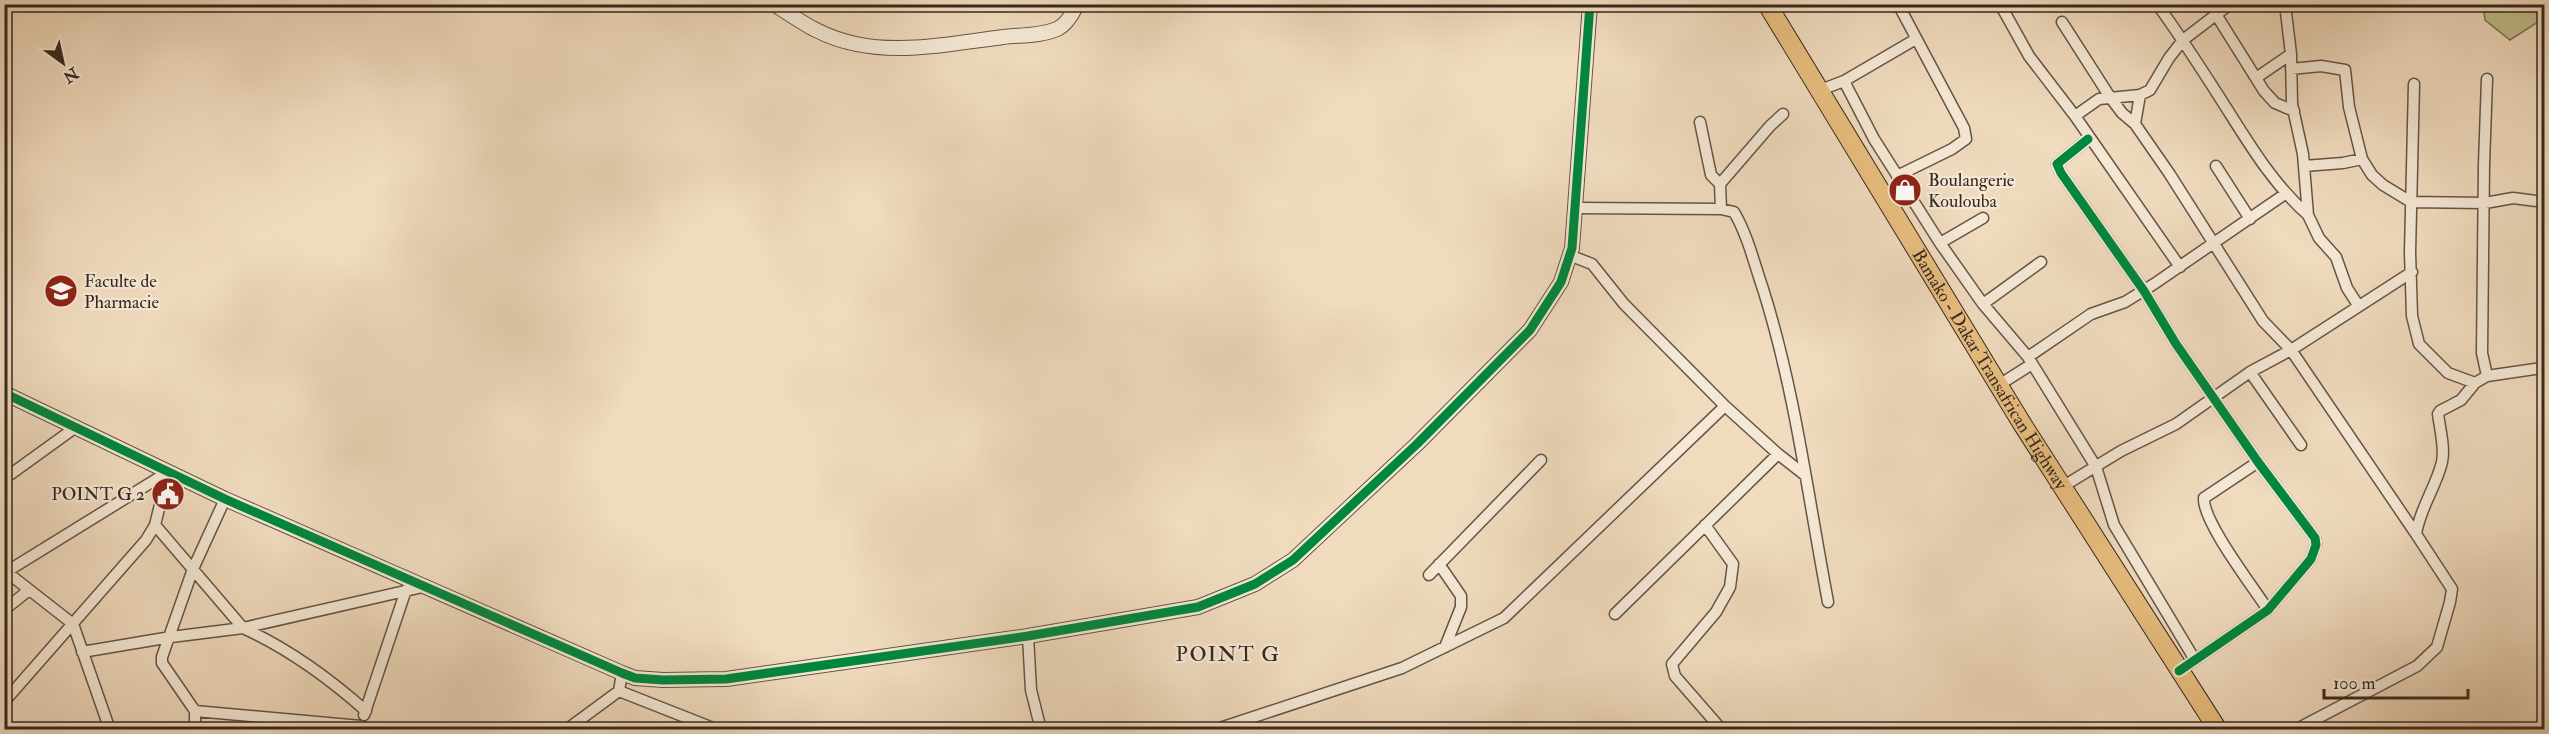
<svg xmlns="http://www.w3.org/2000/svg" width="2549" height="734" viewBox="0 0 2549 734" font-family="'IM FELL Double Pica',serif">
<rect width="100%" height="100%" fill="#f0dbbe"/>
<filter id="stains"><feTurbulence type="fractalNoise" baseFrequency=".00333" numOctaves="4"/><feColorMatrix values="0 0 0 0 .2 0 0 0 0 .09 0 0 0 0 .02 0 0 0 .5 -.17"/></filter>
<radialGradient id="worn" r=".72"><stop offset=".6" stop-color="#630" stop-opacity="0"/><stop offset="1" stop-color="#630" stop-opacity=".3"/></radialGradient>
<path fill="#c1be8c" stroke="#7c7356" stroke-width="1.5" d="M2483,5H2544V18L2510,40L2485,20Z"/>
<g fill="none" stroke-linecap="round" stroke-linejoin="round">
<defs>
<path id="minor" d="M2000,4L2029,56L2075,116L2180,267
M2157,4C2182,38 2204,73 2227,109C2251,147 2274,185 2308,215
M2285,4L2291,54L2292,104L2303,154L2308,215L2319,238L2336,257L2347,288L2358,305
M2217,16L2264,91L2275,103L2294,111
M2062,22L2110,97L2122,113L2135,124L2169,173L2263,321L2291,350L2416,534
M2291,69L2321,66L2345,70L2349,107L2362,159L2372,175L2383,185L2411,202L2485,203L2513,198L2544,202
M2256,78L2291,54
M1844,81L1874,139L1940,243L1983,304L2028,357L2096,467L2114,525L2195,660
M2414,84L2410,252L2412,316L2419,344L2448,373L2475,383L2487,376L2542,368
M1818,91L1844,81L1916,39
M2075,116L2099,99L2140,95L2150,90L2169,58L2183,40L2230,4
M1700,122L1711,175L1720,184L1721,209
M2135,124L2140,95
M2088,139L2057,164L2061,173L2144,291L2176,344L2258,462L2315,538L2316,545L2311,559L2268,610L2179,671
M2216,166L2250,219
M2304,166L2343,163L2362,159
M1897,176L1952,149L1966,139L1964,128L1898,4
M1720,184L1770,126L1783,114
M1576,208L1721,209L1734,212C1748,236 1754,263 1763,289C1795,390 1808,497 1828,602
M1940,243L1983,218
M1569,255L1592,264L1624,304L1725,406L1778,454L1805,475
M1983,304L2041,262
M2028,357L2091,314L2125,302L2154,284L2285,194
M2250,372L2301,445
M2487,376L2482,353L2484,164L2487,79
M1999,385L2032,364
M2258,462L2204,498C2202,521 2254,588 2268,610
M4,479L76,427
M2062,487L2121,451L2176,424L2250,372L2291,350L2412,272
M225,499L193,569L162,657V663L195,711L361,726L367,730
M155,525L243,628C287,648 330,679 366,711
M1705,525L1733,564L1730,587L1716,612L1672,664L1675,676L1722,730
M1439,564L1461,596V607L1445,647
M4,570L73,624L110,730
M6,572L168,472
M1429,575L1541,460
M4,610L29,590
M1615,614L1778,454
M1028,636L1031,690L1041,730
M82,652L171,637L243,628L427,586
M619,691L718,730
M4,702L146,540L155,525L168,472
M195,711V730
M364,715L406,590
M566,730L619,691L622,673
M1214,730L1402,668L1504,618L1725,406
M2295,730L2417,666L2437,647L2450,602L2452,589L2416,534C2420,508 2436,487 2442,462C2445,448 2440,429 2438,414L2440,411L2461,400L2475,383"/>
<path id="tertiary" d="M774,4C803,23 822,37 856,44C904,54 955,43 1003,37C1020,35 1041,36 1057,29C1066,25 1073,13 1077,4
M4,393L225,499L622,673L635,678L663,680L726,679L1028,636L1198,607L1255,584L1293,560L1417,444L1530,330L1561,282L1572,248L1590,4"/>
<g id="trunk">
<path id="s1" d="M1767,4L2021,422L2218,730"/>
</g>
</defs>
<use href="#minor" stroke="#645547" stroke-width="13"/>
<use href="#tertiary" stroke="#645547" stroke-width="16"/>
<use href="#trunk" stroke="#36281f" stroke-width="20"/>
<use href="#minor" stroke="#f5e8d5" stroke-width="10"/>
<use href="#tertiary" stroke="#f5e8d5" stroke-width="14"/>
<use href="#trunk" stroke="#e8be7f" stroke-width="18"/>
<defs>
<path id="cycleway" d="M2088,139L2057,164L2061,173L2144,291L2176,344L2258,462L2315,538L2316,545L2311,559L2268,610L2179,671
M4,393L225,499L622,673L635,678L663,680L726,679L1028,636L1198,607L1255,584L1293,560L1417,444L1530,330L1561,282L1572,248L1590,4"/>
</defs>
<use href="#cycleway" stroke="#f5e8d5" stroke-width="13"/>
<use href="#cycleway" stroke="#00873e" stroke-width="9"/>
</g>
<defs>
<symbol id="shop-disc" viewBox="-11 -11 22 22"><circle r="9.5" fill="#8f2418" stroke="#f5e8d5"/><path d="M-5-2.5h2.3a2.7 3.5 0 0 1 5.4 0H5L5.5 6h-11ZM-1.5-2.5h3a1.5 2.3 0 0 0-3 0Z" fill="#fff"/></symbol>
<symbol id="university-disc" viewBox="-11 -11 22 22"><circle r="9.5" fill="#8f2418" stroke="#f5e8d5"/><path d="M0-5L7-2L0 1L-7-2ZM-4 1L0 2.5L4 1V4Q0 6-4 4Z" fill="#fff"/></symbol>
<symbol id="civic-disc" viewBox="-11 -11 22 22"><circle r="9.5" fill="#8f2418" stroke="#f5e8d5"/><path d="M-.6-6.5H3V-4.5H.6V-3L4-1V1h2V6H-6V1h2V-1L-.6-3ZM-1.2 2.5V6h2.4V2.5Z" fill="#fff"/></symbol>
</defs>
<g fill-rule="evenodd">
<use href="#shop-disc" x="1886" y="171" width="38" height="38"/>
<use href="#university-disc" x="42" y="272" width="38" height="38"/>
<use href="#civic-disc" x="149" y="475" width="38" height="38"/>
</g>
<g text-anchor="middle" stroke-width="4.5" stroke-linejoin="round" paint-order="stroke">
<g font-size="18" fill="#36281f" stroke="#f5e8d5" text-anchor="start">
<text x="1928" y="186">Boulangerie<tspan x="1928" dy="21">Koulouba</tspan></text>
<text x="84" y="287">Faculte de<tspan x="84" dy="21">Pharmacie</tspan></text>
<text x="145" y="500" text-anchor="end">POINT G 2</text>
</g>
<g font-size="18" fill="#36281f" stroke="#f5e8d5">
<text dy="6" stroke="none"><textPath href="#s1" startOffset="428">Bamako - Dakar Transafrican Highway</textPath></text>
</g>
<g font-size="21" letter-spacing="1.5" fill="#36281f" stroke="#f5e8d5">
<text x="1228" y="661">POINT G</text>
</g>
</g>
<rect width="2549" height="734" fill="none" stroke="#f0dbbe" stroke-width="24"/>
<rect x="6" y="6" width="2537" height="722" fill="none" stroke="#36281f" stroke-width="3"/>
<rect x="12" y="12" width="2525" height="710" fill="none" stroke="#36281f" stroke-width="1.5"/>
<g transform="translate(63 63) rotate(147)" stroke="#f5e8d5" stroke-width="4.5" paint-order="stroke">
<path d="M0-4.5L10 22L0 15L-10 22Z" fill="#36281f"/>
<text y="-9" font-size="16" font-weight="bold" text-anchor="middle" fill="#36281f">N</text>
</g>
<path d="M2324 689v9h144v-9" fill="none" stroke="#36281f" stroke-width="3"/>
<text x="2333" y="689" font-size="18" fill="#36281f" stroke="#f5e8d5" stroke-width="4.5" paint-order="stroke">100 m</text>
<rect width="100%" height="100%" filter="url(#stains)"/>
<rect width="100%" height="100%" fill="url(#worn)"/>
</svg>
